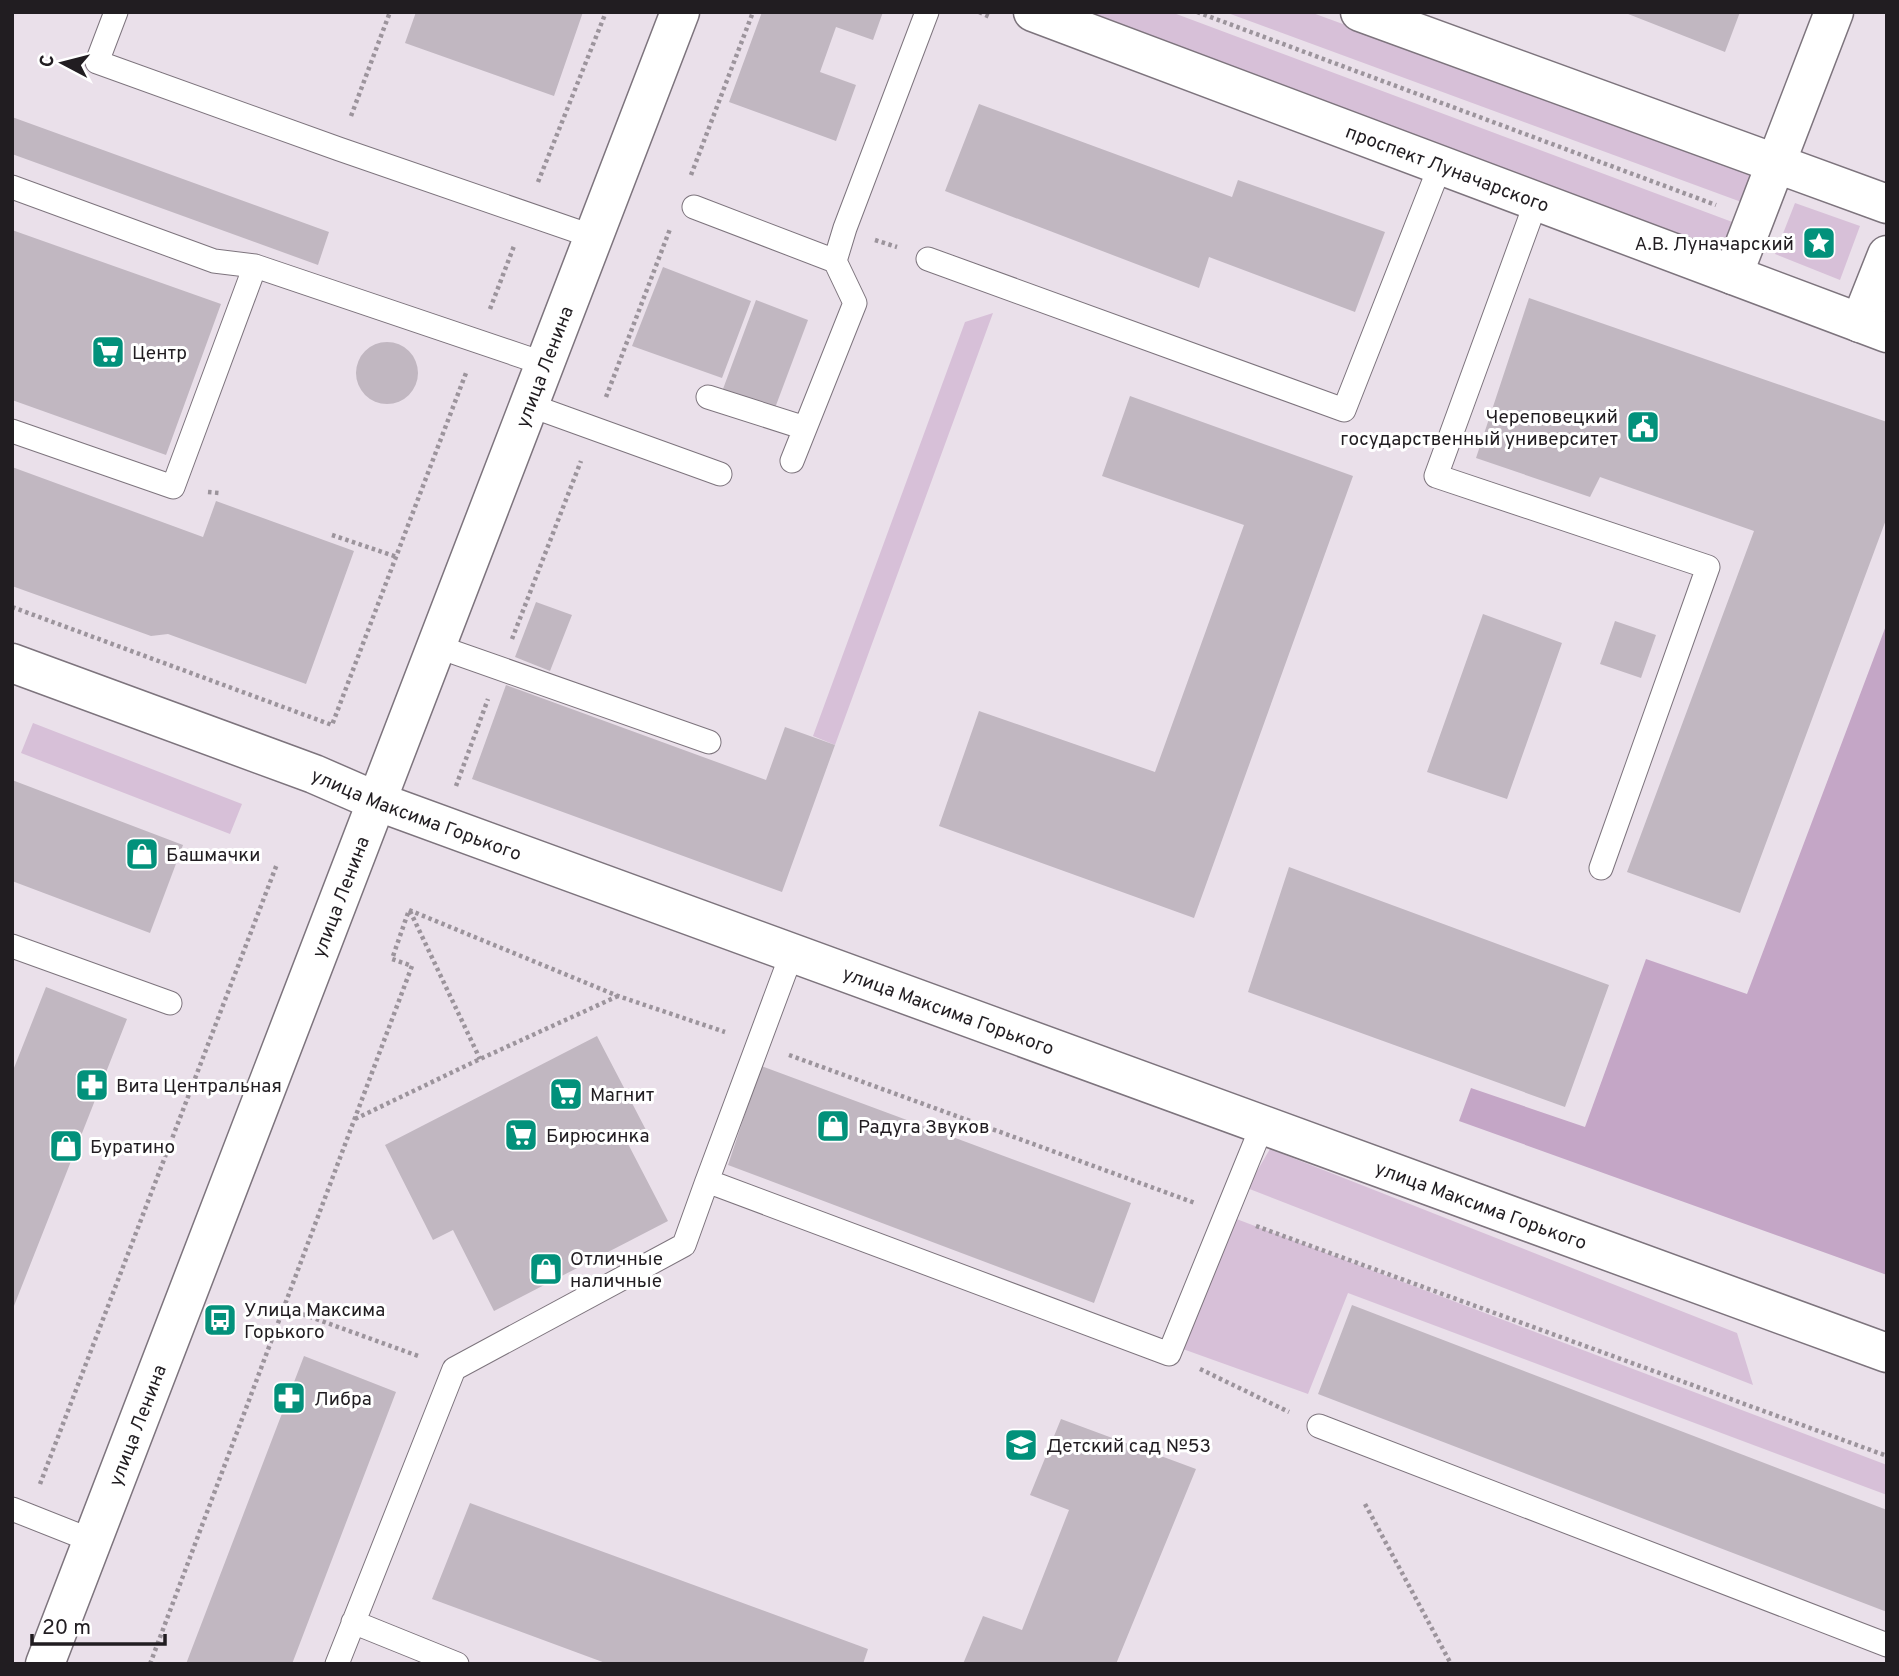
<svg xmlns="http://www.w3.org/2000/svg" width="1899" height="1676" viewBox="0 0 1899 1676" font-family="Overpass,sans-serif">
<rect width="100%" height="100%" fill="#eae0ea"/>
<path fill="#d7c0d8" d="M1081,12H1171L1735,223L1722,255Z
M1225,12H1310L1753,174L1744,203Z
M1795,203L1860,226L1840,280L1775,254Z
M993,313L835,745L813,736L965,322Z
M33,723L242,804L230,834L21,753Z
M1270,1149L1737,1333L1753,1385L1247,1188Z
M1226,1215L1887,1465V1495L1348,1293L1308,1394L1180,1348Z"/>
<path fill="#c4a6c6" d="M1887,623V1275L1459,1121L1471,1088L1585,1127L1646,959L1747,994Z"/>
<path fill="#c1b7c1" d="M416,12H583L554,96L405,43Z
M762,12H883L873,40L836,27L820,72L856,85L836,141L729,102Z
M1623,12H1740L1725,52Z
M979,104L1232,197L1238,180L1385,232L1355,312L1209,257L1199,288L945,191Z
M12,117L329,232L318,265L12,154Z
M12,230L221,304L166,455L12,400Z
M663,267L751,301L722,378L632,346Z
M1529,298L1887,422V517L1740,913L1627,872L1754,531L1600,477L1590,497L1476,458Z
M756,300L808,320L775,408L723,389Z
M356 373a31 31 0 1 1 62 0a31 31 0 1 1-62 0Z
M1130,396L1353,476L1194,918L939,826L979,711L1155,772L1244,525L1102,476Z
M12,467L203,537L216,501L354,551L306,684L168,634L151,636L12,586Z
M536,602L572,615L550,671L515,657Z
M1483,614L1562,643L1507,799L1427,772Z
M1615,621L1656,635L1641,678L1600,664Z
M506,685L766,780L785,727L835,745L782,892L472,779Z
M12,780L183,845L150,933L12,881Z
M1289,867L1609,985L1565,1107L1248,992Z
M46,987L127,1019L12,1311V1073Z
M597,1036L646,1130L626,1140L668,1221L494,1311L453,1230L433,1240L385,1145Z
M761,1066L1131,1203L1094,1303L728,1165Z
M1352,1305L1887,1510V1612L1318,1394Z
M304,1356L396,1392L292,1664H186Z
M1061,1419L1196,1469L1116,1664H963L983,1616L1022,1630L1069,1510L1030,1495Z
M470,1503L868,1649L863,1664H608L432,1599Z"/>
<g fill="none" stroke-linecap="round" stroke-linejoin="round">
<defs>
<path id="lane" d="M116,12L97,62L339,149L594,237
M12,187L214,261L255,266L545,364
M1536,202L1436,476L1708,567L1601,868
M694,207L835,261L845,228L927,12
M928,259L1344,410L1440,166
M708,397L805,428
M529,405L720,474
M12,431L173,487L255,266
M792,461L855,303L835,261
M436,646L709,742
M12,946L170,1003
M792,953L707,1181L1169,1354L1262,1126
M1319,1426L1887,1645
M12,1509L93,1541
M353,1622L457,1664
M337,1664L454,1369L684,1245L707,1181"/>
<g id="street">
<path id="s1" d="M1033,12L1887,333"/>
<path d="M1360,12L1887,204"/>
<path d="M1733,275L1834,12"/>
<path d="M1860,323L1887,255"/>
</g>
<g id="secondary">
<path id="s2" d="M12,663L314,774L376,801L1887,1353"/>
<path id="s3" d="M45,1664L680,12"/>
</g>
</defs>
<use href="#lane" stroke="#7d747d" stroke-width="25"/>
<use href="#street" stroke="#7d747d" stroke-width="41"/>
<use href="#secondary" stroke="#7d747d" stroke-width="41"/>
<path stroke="#9c949c" stroke-width="4.5" stroke-dasharray="3.5 3.5" stroke-linecap="butt" d="M979,12L990,17
M1197,12L1716,205
M351,116L390,12
M691,175L753,12
M538,182L606,12
M875,240L897,247
M490,309L514,246
M606,397L670,229
M208,492L219,493
M332,535L397,557
M12,607L332,725L466,373
M512,639L581,461
M456,786L488,699
M409,910L618,996L725,1032
M410,911L480,1059
M789,1055L1195,1203
M355,1119L480,1059L618,996
M1256,1226L1887,1456
M283,1307L421,1357
M1200,1369L1289,1412
M40,1484L277,864
M1365,1504L1451,1664
M150,1664L412,966L392,959L409,910"/>
<use href="#lane" stroke="#fff" stroke-width="23"/>
<use href="#street" stroke="#fff" stroke-width="38"/>
<use href="#secondary" stroke="#fff" stroke-width="38"/>
</g>
<defs>
<symbol id="sight-square" viewBox="-11 -11 22 22"><rect x="-9" y="-9" width="18" height="18" rx="4" fill="#02917b" stroke="#fff"/><path d="M0-6L1.8-2.2L6-1.7L2.9 1.2L3.7 5.4L0 3.3L-3.7 5.4L-2.9 1.2L-6-1.7L-1.8-2.2Z" fill="#fff"/></symbol>
<symbol id="supermarket-square" viewBox="-11 -11 22 22"><rect x="-9" y="-9" width="18" height="18" rx="4" fill="#02917b" stroke="#fff"/><path d="M-6-5.5h2.5l.6 2H6L4.5 2H-2.5L-4.4-4H-6ZM-1.5 3.2a1.3 1.3 0 1 0 .1 0ZM3 3.2a1.3 1.3 0 1 0 .1 0Z" fill="#fff"/></symbol>
<symbol id="civic-square" viewBox="-11 -11 22 22"><rect x="-9" y="-9" width="18" height="18" rx="4" fill="#02917b" stroke="#fff"/><path d="M-.6-6.5H3V-4.5H.6V-3L4-1V1h2V6H-6V1h2V-1L-.6-3ZM-1.2 2.5V6h2.4V2.5Z" fill="#fff"/></symbol>
<symbol id="shop-square" viewBox="-11 -11 22 22"><rect x="-9" y="-9" width="18" height="18" rx="4" fill="#02917b" stroke="#fff"/><path d="M-5-2.5h2.3a2.7 3.5 0 0 1 5.4 0H5L5.5 6h-11ZM-1.5-2.5h3a1.5 2.3 0 0 0-3 0Z" fill="#fff"/></symbol>
<symbol id="pharmacy-square" viewBox="-11 -11 22 22"><rect x="-9" y="-9" width="18" height="18" rx="4" fill="#02917b" stroke="#fff"/><path d="M-2-6h4v4h4v4h-4v4h-4v-4h-4v-4h4Z" fill="#fff"/></symbol>
<symbol id="bus-square" viewBox="-11 -11 22 22"><rect x="-9" y="-9" width="18" height="18" rx="4" fill="#02917b" stroke="#fff"/><path d="M-5-6H5V4H4V6H2V4H-2V6H-4V4H-5ZM-3.5-4V0h7V-4ZM-3.5 1.2v1.5H-2V1.2ZM2 1.2v1.5H3.5V1.2Z" fill="#fff"/></symbol>
<symbol id="school-square" viewBox="-11 -11 22 22"><rect x="-9" y="-9" width="18" height="18" rx="4" fill="#02917b" stroke="#fff"/><path d="M0-5L7-2L0 1L-7-2ZM-4 1L0 2.5L4 1V4Q0 6-4 4Z" fill="#fff"/></symbol>
</defs>
<g fill-rule="evenodd">
<use href="#sight-square" x="1800" y="224" width="38" height="38"/>
<use href="#supermarket-square" x="89" y="333" width="38" height="38"/>
<use href="#civic-square" x="1624" y="408" width="38" height="38"/>
<use href="#shop-square" x="123" y="835" width="38" height="38"/>
<use href="#pharmacy-square" x="73" y="1066" width="38" height="38"/>
<use href="#supermarket-square" x="547" y="1075" width="38" height="38"/>
<use href="#shop-square" x="814" y="1107" width="38" height="38"/>
<use href="#supermarket-square" x="502" y="1116" width="38" height="38"/>
<use href="#shop-square" x="47" y="1127" width="38" height="38"/>
<use href="#shop-square" x="527" y="1250" width="38" height="38"/>
<use href="#bus-square" x="201" y="1301" width="38" height="38"/>
<use href="#pharmacy-square" x="270" y="1379" width="38" height="38"/>
<use href="#school-square" x="1002" y="1426" width="38" height="38"/>
</g>
<g text-anchor="middle" stroke-width="6" stroke-linejoin="round" paint-order="stroke">
<g font-size="19" fill="#211d21" stroke="#fff">
<text dy="7" stroke="none"><textPath href="#s1" startOffset="443">проспект Луначарского</textPath></text>
<text dy="7" stroke="none"><textPath href="#s3" startOffset="1390">улица Ленина</textPath></text>
<text dy="7" stroke="none"><textPath href="#s2" startOffset="432">улица Максима Горького</textPath></text>
<text dy="7" stroke="none"><textPath href="#s3" startOffset="822">улица Ленина</textPath></text>
<text dy="7" stroke="none"><textPath href="#s2" startOffset="999">улица Максима Горького</textPath></text>
<text dy="7" stroke="none"><textPath href="#s2" startOffset="1566">улица Максима Горького</textPath></text>
<text dy="7" stroke="none"><textPath href="#s3" startOffset="256">улица Ленина</textPath></text>
</g>
<g font-size="19" fill="#211d21" stroke="#fff" text-anchor="start">
<text x="1794" y="250" text-anchor="end">А.В. Луначарский</text>
<text x="132" y="359">Центр</text>
<text x="1618" y="423" text-anchor="end">Череповецкий<tspan x="1618" dy="22">государственный университет</tspan></text>
<text x="166" y="861">Башмачки</text>
<text x="116" y="1092">Вита Центральная</text>
<text x="590" y="1101">Магнит</text>
<text x="858" y="1133">Радуга Звуков</text>
<text x="546" y="1142">Бирюсинка</text>
<text x="90" y="1153">Буратино</text>
<text x="570" y="1265">Отличные<tspan x="570" dy="22">наличные</tspan></text>
<text x="244" y="1316">Улица Максима<tspan x="244" dy="22">Горького</tspan></text>
<text x="314" y="1405">Либра</text>
<text x="1046" y="1452">Детский сад №53</text>
</g>
</g>
<rect width="1899" height="1676" fill="none" stroke="#211d21" stroke-width="28"/>
<g transform="translate(63 63) rotate(277)" stroke="#ffffff" stroke-width="5" paint-order="stroke">
<path d="M0-5L12 26L0 18L-12 26Z" fill="#211d21"/>
<text y="-10" font-size="19" font-weight="bold" text-anchor="middle" fill="#211d21">С</text>
</g>
<path d="M32 1634v10h133v-10" fill="none" stroke="#211d21" stroke-width="3.5"/>
<text x="42" y="1634" font-size="21" fill="#211d21" stroke="#ffffff" stroke-width="5" paint-order="stroke">20 m</text>
</svg>
